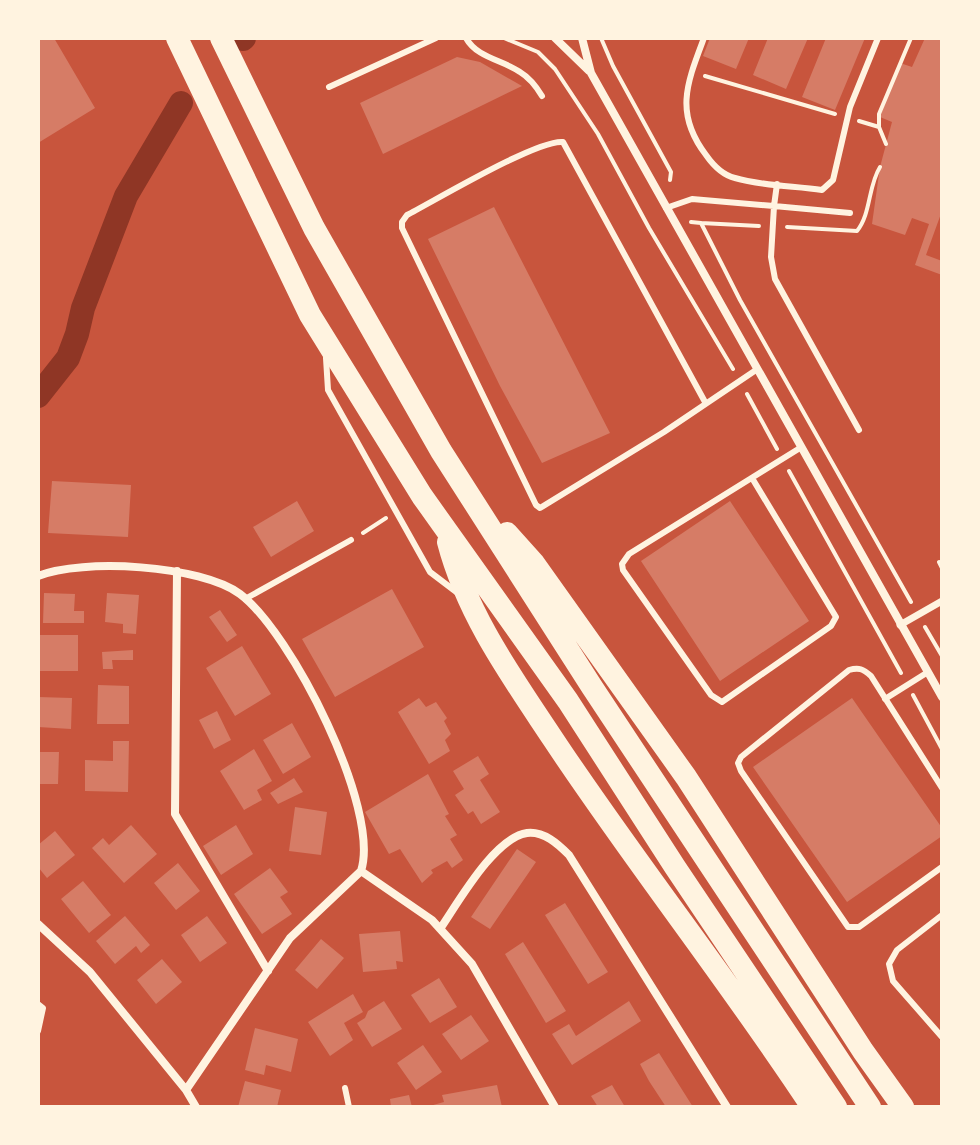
<svg xmlns="http://www.w3.org/2000/svg" width="980" height="1145" viewBox="0 0 980 1145" font-family="'Varela Round',sans-serif">
<rect width="100%" height="100%" fill="#c8553d"/>
<g fill="none" stroke-linecap="round" stroke-linejoin="round">
<path stroke="#8f3625" stroke-width="24" d="M243,39L244,38
M38,396L68,358L77,334L83,308L126,196L181,103"/>
</g>
<path fill="#d67c66" d="M38,38H54L95,108L38,143Z
M710,38H749L736,69L703,56Z
M768,38H808L786,89L753,75Z
M826,38H865L835,110L802,97Z
M925,38H942V211L926,255L942,261V275L915,265L929,224L912,218L905,235L872,224L880,167L892,122L880,117L900,63L912,67Z
M457,57L480,62L522,86L383,154L360,103Z
M494,207L610,433L542,463L500,386L428,239Z
M52,481L131,485L128,537L48,533Z
M297,501L314,531L271,557L253,527Z
M730,501L809,621L720,681L641,561Z
M392,589L424,647L335,697L302,639Z
M44,593L75,594L74,611H84V623H43Z
M107,593L139,595L136,634L123,633V624L105,622Z
M220,610L237,635L227,642L209,617Z
M38,635H78V671H38Z
M242,646L271,694L235,716L206,668Z
M133,650V660H112L113,669H103L102,652Z
M98,685L129,686V724H97Z
M38,697L72,698L71,729L38,727Z
M419,698L426,707L436,702L447,718L444,721L451,734L445,740L450,751L429,764L398,712Z
M852,698L942,828V836L847,902L753,767Z
M217,711L231,740L214,749L199,720Z
M292,723L311,757L283,774L263,740Z
M113,741H129L128,792L85,791V760L113,761Z
M254,749L272,781L257,790L262,800L244,810L220,771Z
M38,752H59L58,784H38Z
M478,756L489,774L480,780L500,812L481,824L473,811L468,814L455,795L464,789L453,771Z
M428,774L449,814L445,816L457,835L450,839L463,860L452,868L447,861L431,870L433,873L422,883L400,849L389,854L365,812Z
M294,778L303,792L278,804L270,793Z
M295,807L327,812L321,855L289,851Z
M131,825L157,854L124,883L92,848L103,838L109,845Z
M236,825L253,854L221,875L203,846Z
M55,831L75,855L47,878L38,867V845Z
M517,849L536,862L490,929L471,917Z
M178,863L200,891L176,910L154,883Z
M270,868L288,892L280,897L292,914L262,934L234,894Z
M83,881L111,915L89,933L61,899Z
M565,903L608,972L588,984L545,915Z
M125,916L150,945L141,953L136,946L115,964L96,941Z
M207,916L227,943L200,962L181,935Z
M400,931L403,962L396,961L397,969L363,972L359,934Z
M321,939L344,958L317,989L295,970Z
M523,942L566,1011L546,1023L505,954Z
M162,959L182,982L156,1004L137,980Z
M439,978L457,1007L430,1023L411,995Z
M353,994L363,1012L344,1023L353,1040L330,1056L308,1022Z
M384,1001L402,1029L372,1047L357,1023L365,1018L368,1011Z
M629,1001L641,1021L572,1065L552,1034L569,1024L576,1036Z
M471,1015L489,1041L461,1060L442,1034Z
M255,1028L298,1039L291,1072L266,1065L264,1075L245,1070Z
M423,1045L442,1072L416,1090L397,1063Z
M659,1053L681,1088L693,1107H666L649,1081L640,1064Z
M245,1081L281,1090L277,1107H238Z
M497,1085L502,1107H426L444,1102L442,1095Z
M612,1085L625,1107H598L591,1096Z
M409,1095L412,1107H391L390,1099Z"/>
<g fill="none" stroke-linecap="round" stroke-linejoin="round">
<path stroke="#fff3e0" stroke-width="4" d="M504,38L538,52L555,69L598,134L649,228L733,369
M601,38L613,66L671,172L670,180
M705,76L835,114
M859,121L879,127
M886,144L879,127V114L911,38
M691,222L701,223L740,300L911,602
M701,223L759,226
M787,227L857,231C871,214 868,186 880,167
M747,394L777,449
M789,471L901,673
M363,533L386,518
M939,562L942,568
M925,627L942,656
M913,695L942,749"/>
<path stroke="#fff3e0" stroke-width="6" d="M466,38C477,58 503,60 520,72C530,78 536,86 542,96
M704,38C687,83 674,113 706,155C713,165 722,175 735,178C762,186 794,186 822,190L833,180L850,107L878,38
M329,87L436,38
M777,184L774,206L850,213
M666,208L692,199L774,206L771,257L775,279L859,430
M326,358L328,390L430,572L459,594
M705,402L563,142C538,139 436,200 407,215L402,222V228L536,505L540,508L664,432L756,370
M752,478L836,617L831,626L722,702L711,695L623,570L622,564L629,554L800,448
M245,599L351,540
M885,699L928,672
M942,788L871,676C863,669 859,667 849,670L741,757L738,763L741,771L848,927H859L942,867
M942,915L897,950L889,964L893,981L942,1037
M38,1004L43,1008L38,1031
M345,1088L349,1107"/>
<path stroke="#fff3e0" stroke-width="7" d="M900,625L942,601"/>
<path stroke="#fff3e0" stroke-width="8" d="M555,38L589,71
M582,38L591,73L942,697
M177,571L175,814L268,971
M38,576C82,558 201,565 240,594C291,632 381,809 361,871L290,938L186,1090
M361,871L432,920L472,964L555,1107
M38,924L90,972L186,1090L196,1107
M440,929C458,903 494,838 527,833C544,831 558,844 569,855L727,1107"/>
<path stroke="#fff3e0" stroke-width="22" d="M177,38L310,315L422,496L568,701L675,867L836,1107
M221,38L314,228L441,451L592,687L870,1107
M507,533L533,562L686,777L863,1051L903,1107
M448,542C467,615 512,677 553,739C636,864 730,982 812,1107"/>
</g>
<rect width="980" height="1145" fill="none" stroke="#fff3e0" stroke-width="80"/>
</svg>
